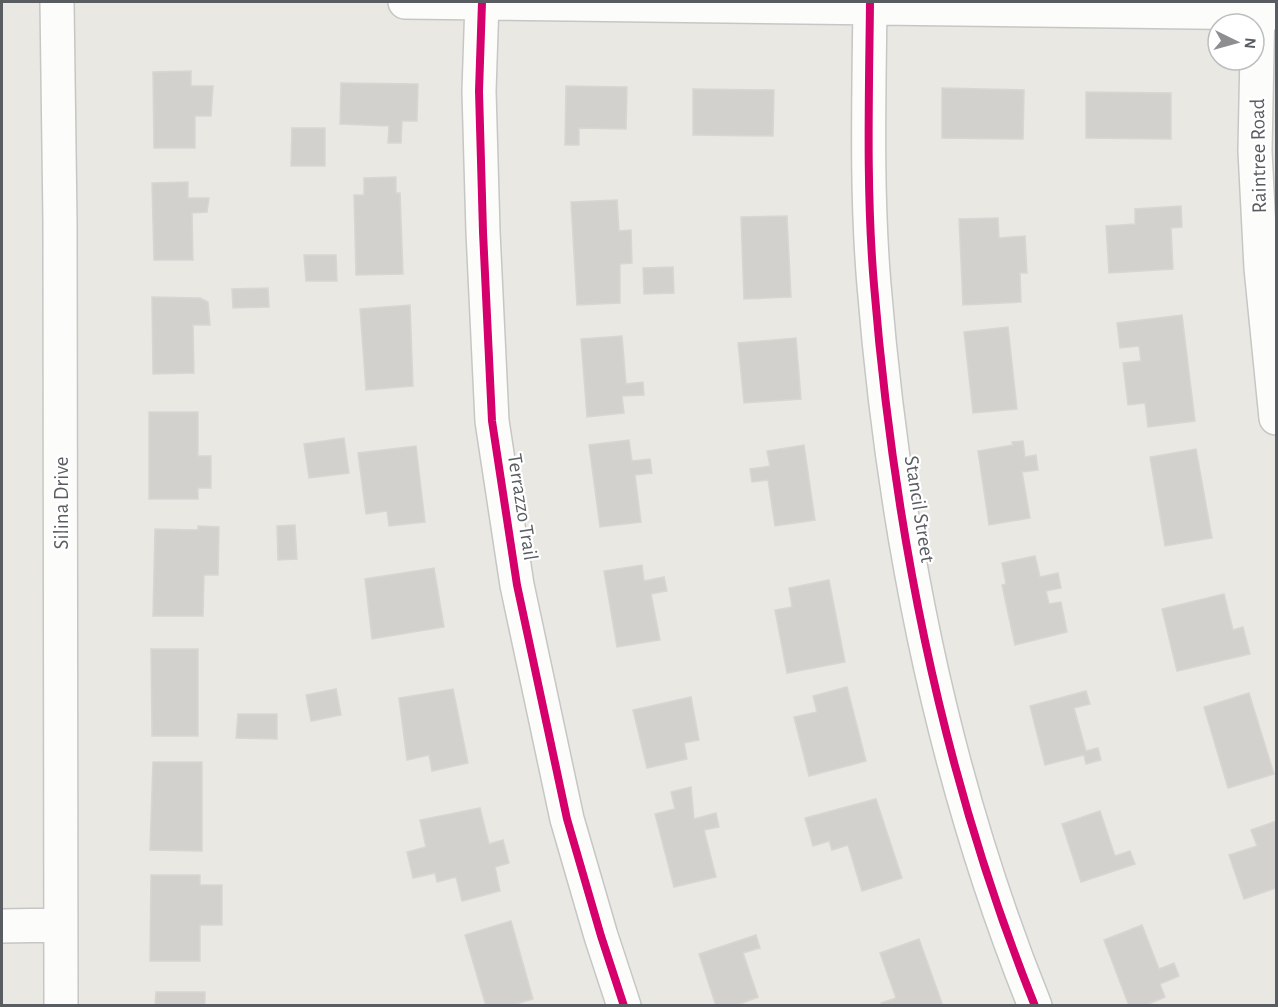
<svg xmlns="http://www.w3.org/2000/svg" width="1278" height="1007" viewBox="0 0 1278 1007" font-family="'Alegreya Sans',sans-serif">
<rect width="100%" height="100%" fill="#eae8e3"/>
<path fill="#d3d1ce" stroke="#d9d6d2" stroke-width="1.5" d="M191,71V86H213L211,116H195V148H154L153,72Z
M341,83L418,84L417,121H402L401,143H388L389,126L340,124Z
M566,86L627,87L626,129L579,128V145H565Z
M942,88L1024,90L1023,139L942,138Z
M693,89L774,90L773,136L693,135Z
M1086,92L1171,93V139L1086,138Z
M292,128H325V166H291Z
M396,177V193H400L403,274L356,275L354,195H364V178Z
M188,182V198H209L207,212L192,213L193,260H154L152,183Z
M617,200L619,231L631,230L632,263L620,264V303L577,305L571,202Z
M1181,206L1182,227L1171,228L1173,269L1109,273L1106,226L1135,224V209Z
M787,216L791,297L744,299L741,217Z
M998,218L999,238L1025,236L1027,273H1020L1021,302L963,305L959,219Z
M304,255H336L337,281H306Z
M673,267L674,293L644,294L643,268Z
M268,288L269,307L233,308L232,289Z
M152,297L200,298L208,302L210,325H193L194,373L153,374Z
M410,305L413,386L366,390L360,309Z
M1182,315L1195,421L1148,427L1145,403L1128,405L1123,363L1141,361L1139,346L1120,348L1117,323Z
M1008,327L1017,409L973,413L964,332Z
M622,336L626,384L643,382L644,395L622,396L624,413L587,417L581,339Z
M796,338L801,399L744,403L738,343Z
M149,412H198V456H211V488H198V499H149Z
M344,438L349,473L309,478L304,444Z
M629,440L632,461L650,459L652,473L635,475L641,522L600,527L589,445Z
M1023,441L1025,457L1036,455L1038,470L1022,472L1030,518L989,525L978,451L1013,445L1012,442Z
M804,445L815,520L775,526L768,480L752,482L750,469L770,466L767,451Z
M416,446L425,522L389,526L387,511L366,514L358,453Z
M1196,449L1212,538L1165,546L1150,457Z
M295,525L297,559L278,560L277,526Z
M198,526L219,527L218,575H204L203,616H153L155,529L198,530Z
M1035,556L1040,577L1058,573L1061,588L1046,591L1049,604L1061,602L1067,632L1015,645L1002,585L1006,584L1002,563Z
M642,565L644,581L664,577L667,591L651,594L660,640L617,647L604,571Z
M434,568L444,627L372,639L365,579Z
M829,580L845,662L787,673L775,610L792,607L789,588Z
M1224,594L1233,630L1243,627L1250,654L1177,671L1162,609Z
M151,649H198V736H152Z
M847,687L866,761L809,776L794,717L817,712L813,696Z
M336,689L341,715L311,721L306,695Z
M453,689L468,763L432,771L429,755L407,760L399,698Z
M1086,691L1090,704L1074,708L1086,751L1098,748L1101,760L1086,764L1084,755L1045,765L1030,706Z
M1249,693L1274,774L1228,788L1204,707Z
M691,697L699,740L684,743L687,759L647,768L633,710Z
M238,714H277V739L236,738Z
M153,762H202V851L150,850Z
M691,787L694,819L716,813L719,827L704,830L716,877L674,887L655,814L675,809L671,792Z
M876,799L902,878L862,891L848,845L832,850L829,841L813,846L805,818Z
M480,808L489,844L503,840L509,863L495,867L500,891L462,901L456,877L437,882L435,873L413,878L407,852L426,847L420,820Z
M1100,811L1115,856L1130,851L1135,864L1081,882L1062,824Z
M1276,821V888L1244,899L1229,855L1257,846L1251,830Z
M151,875H200V885H222V925H200V961H150Z
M511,921L533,999L510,1006H486L465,935Z
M1142,925L1159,969L1174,963L1179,976L1160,984L1165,997L1144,1006H1129L1104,940Z
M756,935L760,948L743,953L758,997L735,1006H716L699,954Z
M919,939L943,1006H882L881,1003L896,998L880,953Z
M156,992H205V1006H155Z"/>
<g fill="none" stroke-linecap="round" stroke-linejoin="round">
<defs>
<path id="minor" d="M57,2L60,222L61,1006
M405,2L1276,13
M482,2L479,91L483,232L492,421L517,585L567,819L601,936L624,1006
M870,2C869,96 866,191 874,285C894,530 942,776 1035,1006
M1258,2L1255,151L1261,268L1276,418
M2,926L60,925"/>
</defs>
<use href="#minor" stroke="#c6c6c6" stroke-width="36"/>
<use href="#minor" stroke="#fcfcfb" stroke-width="33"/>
<defs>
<path id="cycleway" d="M482,2L479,91L483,232L492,421L517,585L567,819L601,936L624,1006
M870,2C869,96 866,191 874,285C894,530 942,776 1035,1006"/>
</defs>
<use href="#cycleway" stroke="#fff" stroke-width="11"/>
<use href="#cycleway" stroke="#d6006c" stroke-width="8"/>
</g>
<g text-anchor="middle" stroke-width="4.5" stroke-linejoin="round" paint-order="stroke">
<g font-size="21" fill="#595d62" stroke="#fff">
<text transform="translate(1258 156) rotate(-91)" y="7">Raintree Road</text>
<text transform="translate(61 503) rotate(-90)" y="7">Silina Drive</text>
<text transform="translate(523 507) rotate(81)" y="7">Terrazzo Trail</text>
<text transform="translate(920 509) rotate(81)" y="7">Stancil Street</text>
</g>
</g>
<rect width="1278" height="1007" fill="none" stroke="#595d62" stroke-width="6"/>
<g transform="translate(1236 42) rotate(95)"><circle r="28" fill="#ffffff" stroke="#bdbec0" stroke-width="1.5"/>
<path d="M0-4.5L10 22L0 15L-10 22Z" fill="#8c8e8f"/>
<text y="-9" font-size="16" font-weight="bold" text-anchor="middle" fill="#595d62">N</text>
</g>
</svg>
